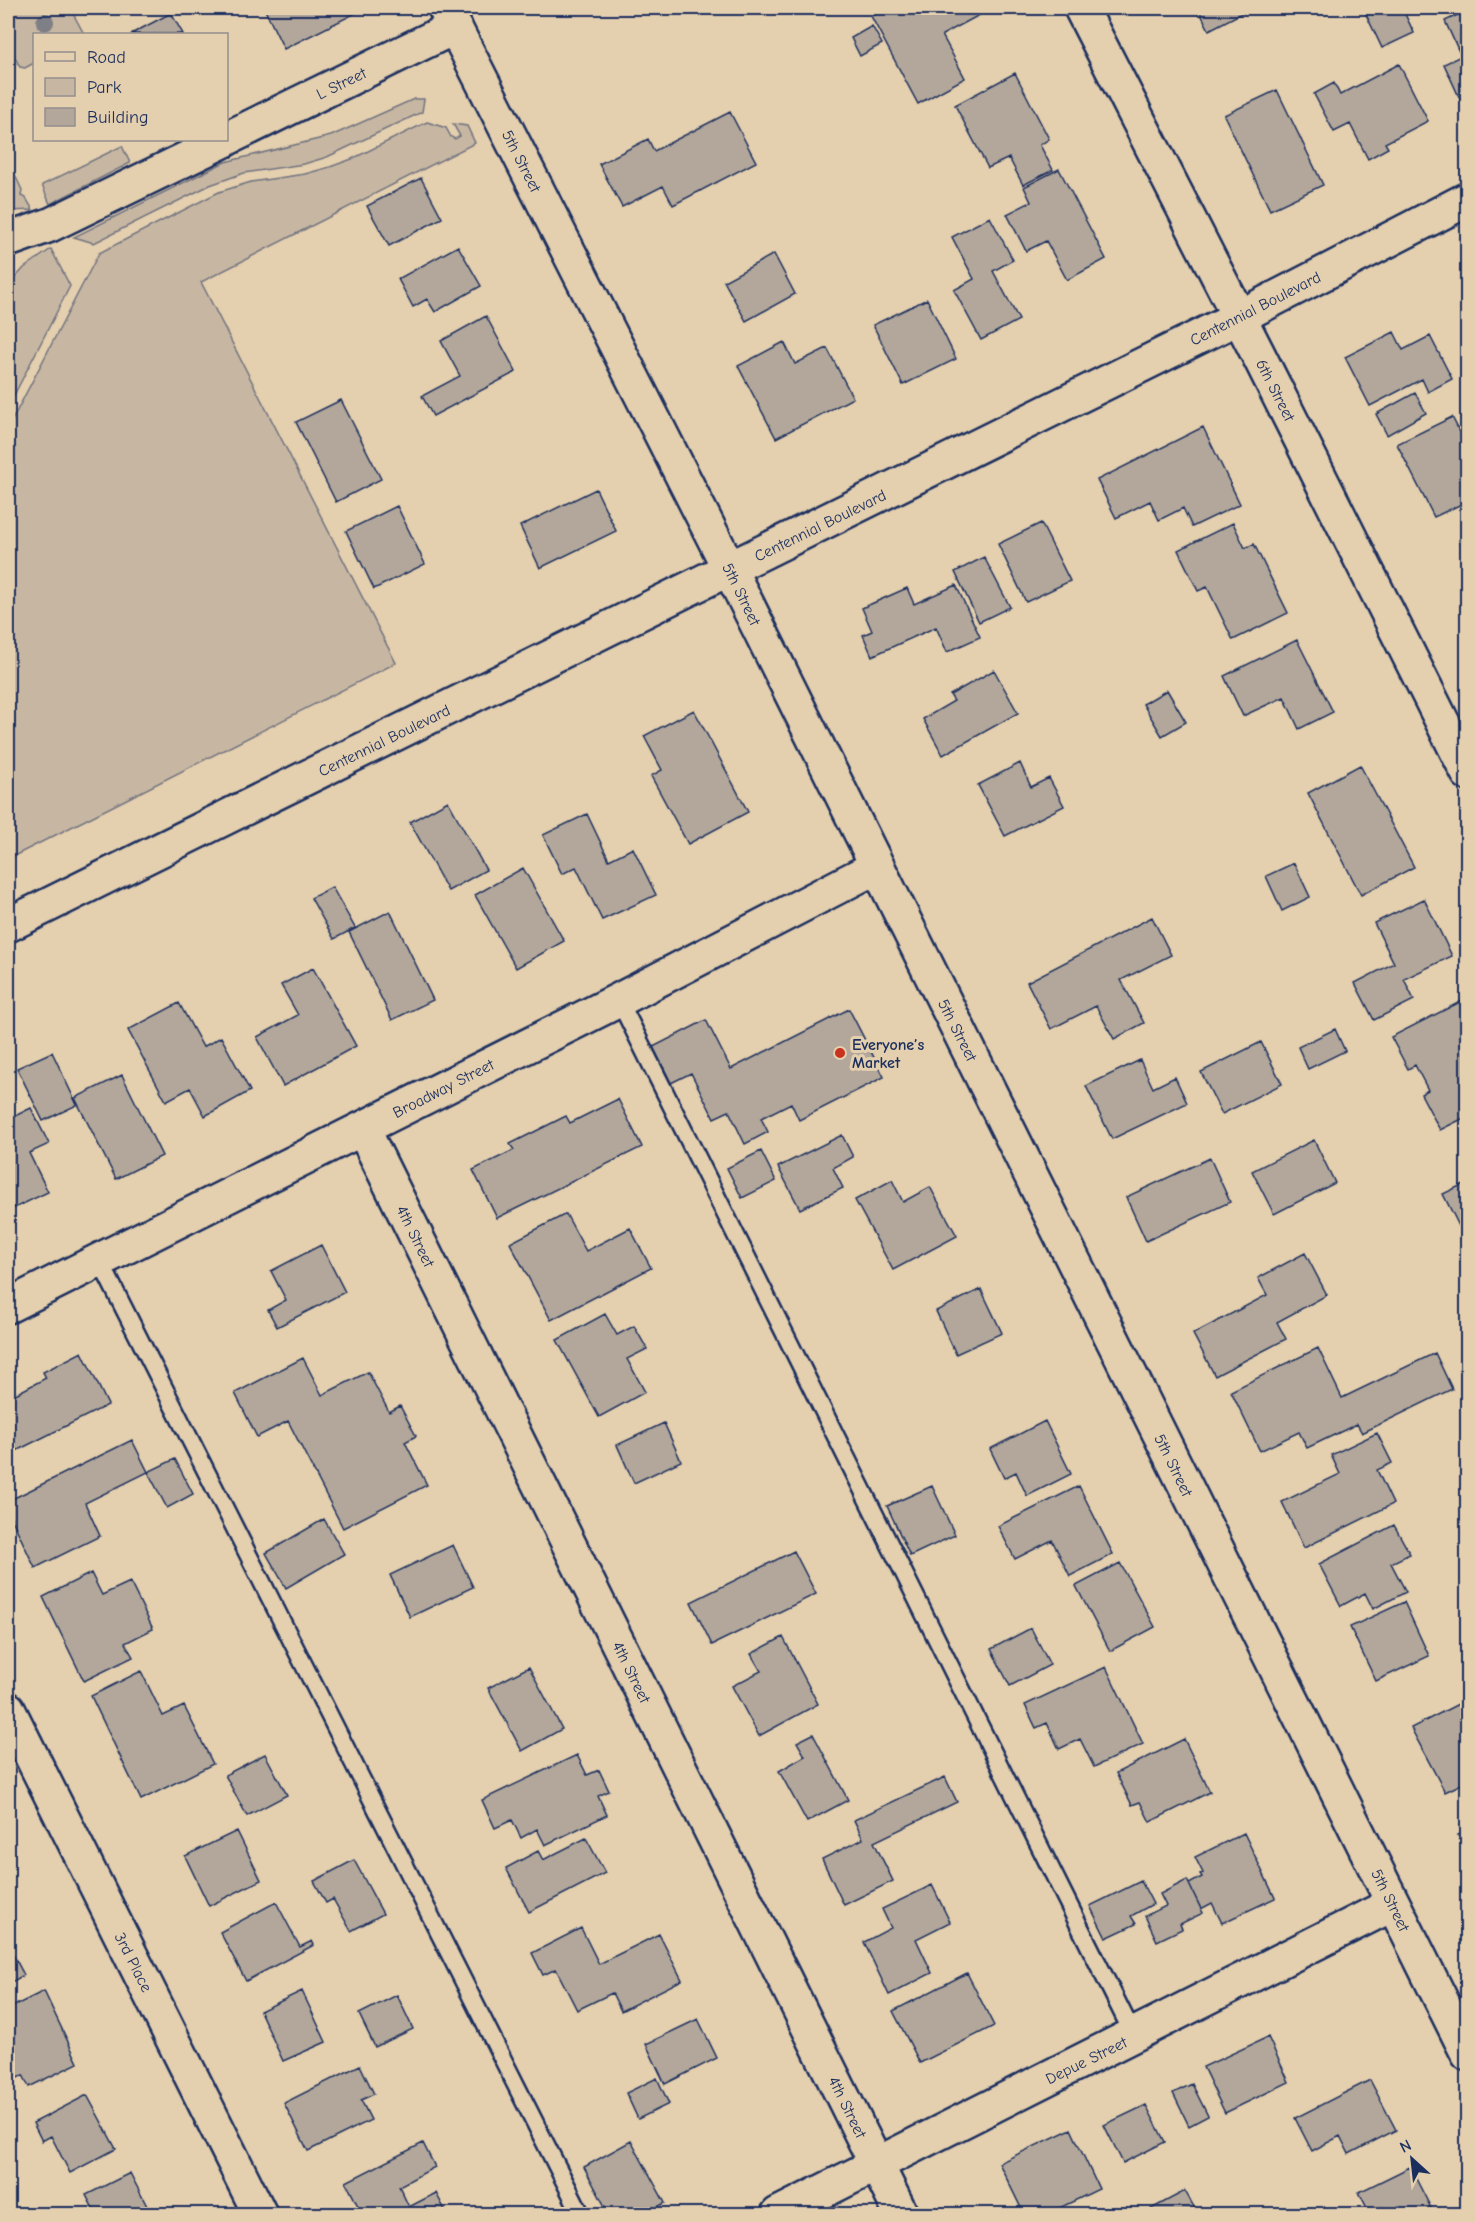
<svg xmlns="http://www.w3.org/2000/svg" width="1475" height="2222" viewBox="0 0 1475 2222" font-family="'Comic Neue',sans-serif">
<rect width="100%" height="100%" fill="#e4cfae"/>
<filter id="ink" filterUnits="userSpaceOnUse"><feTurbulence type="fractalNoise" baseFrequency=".0167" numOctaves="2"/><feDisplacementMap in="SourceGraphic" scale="12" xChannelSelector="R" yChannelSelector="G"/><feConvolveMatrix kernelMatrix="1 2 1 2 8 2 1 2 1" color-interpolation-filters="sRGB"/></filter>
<g filter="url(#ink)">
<path fill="#c7b7a2" stroke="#717380" stroke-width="1.5" d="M8,8H70L84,34H34V63L25,68L20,67L8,44Z
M414,99H424L422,112L327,157L304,164L244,173L210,185L94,243L74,237L225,162L331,136Z
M427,122L446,128L451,137L455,139L460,136L453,124L467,126L475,143L201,282L396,663L8,859V428L99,253L219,192L251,182L305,174L330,167L352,159Z
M122,146L130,163L50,204L42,185Z
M8,160L22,190L21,196L26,198L33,210L8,211Z
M51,249L70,286L8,407V286L24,268Z"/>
<path fill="#b2a79a" stroke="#1b2f5e" stroke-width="1.5" d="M264,8H354L356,13L284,49Z
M887,8H982L985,12L942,35L965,78L918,104L871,16Z
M1198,8H1245L1246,11L1209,30Z
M1363,8H1402L1414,33L1382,48Z
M1468,10V98L1461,101L1444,64L1461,56L1445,21Z
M171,13L183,34H131Z
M872,26L882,44L860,56L851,38Z
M1399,64L1428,121L1385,143L1388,148L1368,159L1350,124L1334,132L1314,94L1334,83L1340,95Z
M1015,73L1049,139L1040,145L1053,170L1023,185L1009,158L988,168L955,105Z
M1277,90L1323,185L1270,210L1224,115Z
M730,112L756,162L673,205L663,186L622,207L599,164L648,139L654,151Z
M1059,169L1106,259L1067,280L1046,241L1026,251L1007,214L1031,202L1024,187Z
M421,178L442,218L389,246L367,206Z
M990,217L1013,260L993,271L1019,320L981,340L954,290L974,279L952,237Z
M458,246L481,286L435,312L427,299L413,307L398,279Z
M774,254L795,294L746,321L724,281Z
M927,299L956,359L903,385L873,325Z
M486,316L516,372L433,416L422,396L460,376L441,341Z
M1394,332L1403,350L1430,336L1452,379L1428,392L1422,379L1370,406L1345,357Z
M784,342L795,364L827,348L853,398L776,438L738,366Z
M1415,393L1426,413L1387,435L1376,414Z
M341,400L381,479L336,502L296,422Z
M1452,417L1468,448V501L1434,517L1397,444Z
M1203,427L1240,504L1192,527L1183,508L1159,520L1150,501L1116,518L1097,480Z
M596,489L616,531L540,568L520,526Z
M397,506L425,564L374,589L346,531Z
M1041,523L1070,581L1026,602L998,544Z
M1233,523L1245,548L1254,544L1288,613L1233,640L1207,587L1198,591L1178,550Z
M1468,536V557L1459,540Z
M984,557L1010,607L979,622L955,572Z
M956,585L980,637L947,652L936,627L872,656L863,635L872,631L862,608L907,588L914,604Z
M1297,640L1333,712L1299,729L1284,697L1243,716L1224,676Z
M994,670L1018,713L943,755L923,719L954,701L950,695Z
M1167,690L1186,722L1162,736L1143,704Z
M694,710L748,812L688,844L651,776L662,770L644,736Z
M1020,763L1031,787L1049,778L1064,806L1005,836L978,785Z
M1360,765L1414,867L1361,895L1308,793Z
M448,801L486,870L448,891L410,822Z
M587,814L609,860L633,848L656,895L602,920L576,867L562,874L543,835Z
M1294,863L1310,897L1282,911L1266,876Z
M523,868L564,941L516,968L475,895Z
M332,887L355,928L334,939L311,898Z
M1424,899L1452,956L1404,979L1414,1000L1374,1020L1355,983L1394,963L1374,923Z
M390,911L433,1000L392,1020L349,932Z
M1152,917L1171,955L1121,980L1144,1023L1114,1039L1096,1006L1051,1029L1027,982Z
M313,968L356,1046L283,1086L257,1037L298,1015L281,985Z
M1468,998V1116L1440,1130L1421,1094L1428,1090L1415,1065L1408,1069L1391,1037Z
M179,1003L203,1047L221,1037L250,1091L205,1116L190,1088L166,1101L128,1030Z
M849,1009L884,1077L799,1120L791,1103L761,1118L768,1132L745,1144L729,1111L714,1118L691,1073L671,1083L653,1047L706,1020L731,1069Z
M1335,1029L1345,1051L1308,1069L1298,1047Z
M1261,1042L1282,1084L1222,1114L1201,1072Z
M52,1052L77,1105L43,1121L17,1068Z
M1140,1060L1153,1088L1175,1077L1187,1103L1112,1139L1086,1086Z
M122,1075L162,1156L116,1179L75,1098Z
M618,1099L642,1147L497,1218L473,1170L514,1150L510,1144L566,1116L570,1123Z
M31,1108L49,1144L29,1153L48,1192L8,1211V1110L11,1118Z
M842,1135L853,1157L833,1168L843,1188L800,1209L778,1167Z
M1314,1140L1335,1183L1274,1214L1252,1171Z
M761,1151L776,1181L742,1198L727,1168Z
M1210,1158L1230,1202L1146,1241L1126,1197Z
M892,1180L903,1202L930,1187L957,1236L893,1270L855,1200Z
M1468,1182V1235L1464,1236L1443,1194Z
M566,1214L586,1251L630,1228L651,1268L551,1320L510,1243Z
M321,1245L345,1292L277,1327L268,1310L286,1300L271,1271Z
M1305,1253L1327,1295L1277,1322L1286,1339L1215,1376L1193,1334L1267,1295L1258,1278Z
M981,1289L1002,1333L956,1354L936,1311Z
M605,1314L617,1335L634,1326L647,1349L627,1359L645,1392L599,1417L557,1340Z
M1318,1348L1342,1398L1435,1353L1452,1389L1362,1433L1357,1424L1307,1448L1299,1432L1260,1451L1231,1391Z
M82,1352L108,1405L8,1455V1398L46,1378L43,1372Z
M303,1358L322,1395L368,1372L389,1412L400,1406L416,1436L405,1442L427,1485L343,1528L288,1421L257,1437L235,1393Z
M1045,1421L1071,1474L1027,1496L1016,1472L1004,1478L990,1449Z
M664,1423L681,1461L634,1483L617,1445Z
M1377,1433L1392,1463L1377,1470L1393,1504L1304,1548L1282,1502L1340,1474L1331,1455Z
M132,1440L148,1472L85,1503L100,1536L35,1568L8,1511V1501Z
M175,1459L193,1494L167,1508L148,1472Z
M932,1486L955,1535L910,1556L887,1506Z
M1079,1486L1113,1554L1070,1576L1052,1540L1015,1559L998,1526Z
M324,1519L344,1554L286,1588L266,1553Z
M1394,1525L1410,1554L1391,1563L1406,1592L1373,1609L1365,1593L1341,1606L1319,1564Z
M453,1545L473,1587L410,1617L390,1575Z
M794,1551L816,1594L712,1645L691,1602Z
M1120,1563L1155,1627L1110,1651L1076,1586Z
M91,1573L102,1595L130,1582L153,1629L125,1643L133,1657L84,1681L43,1597Z
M1404,1602L1429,1656L1376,1681L1350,1627Z
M1031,1628L1050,1665L1010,1686L991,1649Z
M783,1637L818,1704L759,1736L732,1686L761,1671L751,1654Z
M1468,1665V1685L1459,1669Z
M529,1667L562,1729L522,1751L488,1688Z
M1106,1667L1143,1744L1094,1767L1080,1739L1059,1749L1047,1723L1036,1728L1025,1705Z
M141,1671L163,1716L184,1706L213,1764L141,1800L91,1696Z
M1468,1699V1781L1445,1792L1411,1728Z
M813,1734L848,1800L807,1822L779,1771L805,1756L797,1742Z
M1184,1739L1210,1792L1150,1822L1140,1802L1132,1805L1116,1773Z
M265,1754L287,1795L247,1816L225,1775Z
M577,1755L587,1775L599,1770L609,1791L598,1796L607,1815L545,1845L537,1829L521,1838L512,1820L495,1828L482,1800Z
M945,1777L957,1802L874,1842L893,1881L844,1905L822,1859L863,1839L854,1820Z
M1468,1830V1853L1458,1835Z
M237,1831L261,1880L209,1906L185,1856Z
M1244,1833L1275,1898L1222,1923L1212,1903L1201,1909L1189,1884L1202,1877L1200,1874L1203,1873L1195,1857Z
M586,1838L605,1873L529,1912L506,1868L538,1851L543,1860Z
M354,1860L383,1914L351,1931L333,1899L326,1903L314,1881Z
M1187,1880L1203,1913L1180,1924L1182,1929L1157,1941L1145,1916L1166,1906L1160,1894Z
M1141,1881L1153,1904L1131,1916L1136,1924L1106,1938L1090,1906Z
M932,1885L950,1922L916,1939L932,1973L889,1995L864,1942L891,1928L882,1909Z
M276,1902L300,1947L312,1941L314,1945L246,1981L220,1932Z
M581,1928L599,1964L659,1934L682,1980L621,2011L612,1993L577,2010L556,1969L543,1975L532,1953Z
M8,1945L24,1975L8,1984Z
M967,1973L994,2026L920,2063L893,2011Z
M44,1991L78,2063L29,2087L23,2075L8,2083V2009Z
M302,1991L326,2042L283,2061L260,2011Z
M397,1995L413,2029L375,2047L359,2014Z
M698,2019L717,2058L665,2084L646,2044Z
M1268,2037L1289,2082L1225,2113L1203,2067Z
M360,2065L374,2094L361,2100L371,2120L308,2151L284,2103Z
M657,2078L669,2104L638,2119L626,2093Z
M1370,2080L1396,2130L1349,2154L1340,2136L1312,2151L1295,2118Z
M1192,2084L1208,2116L1189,2126L1173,2093Z
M87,2095L116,2149L70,2173L51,2136L42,2141L33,2123Z
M1146,2105L1165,2142L1123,2163L1104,2125Z
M1071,2129L1099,2189L1047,2214H1024L999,2163Z
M631,2141L665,2203L644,2214H609L584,2167Z
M423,2143L435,2167L399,2186L409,2207L436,2193L447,2214H362L346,2182Z
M1410,2167L1434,2214H1386L1383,2207L1370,2214L1359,2192Z
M130,2173L151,2214H96L86,2195Z
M1185,2191L1198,2214H1154L1151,2209Z"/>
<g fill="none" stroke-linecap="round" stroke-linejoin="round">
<defs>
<path id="lane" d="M619,1000L1134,2036
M99,1259L581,2214"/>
<path id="street" d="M1081,8L1258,354L1468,773
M226,139L455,27
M8,240L50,225L225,140
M363,1129L901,2214
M8,1306L619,1000L876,867
M8,1709L260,2214
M778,2214L1393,1904"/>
<path id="secondary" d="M445,8L730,570L1468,2054
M8,925L1239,317L1468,199"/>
</defs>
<use href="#lane" stroke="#1b2f5e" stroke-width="21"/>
<use href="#street" stroke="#1b2f5e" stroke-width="38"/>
<use href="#secondary" stroke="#1b2f5e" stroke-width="38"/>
<use href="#lane" stroke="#e4cfae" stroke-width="16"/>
<use href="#street" stroke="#e4cfae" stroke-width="33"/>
<use href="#secondary" stroke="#e4cfae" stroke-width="33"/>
</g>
<circle fill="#7f7f86" cx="45" cy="22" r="9"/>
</g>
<circle fill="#c8321e" stroke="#e4cfae" stroke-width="2" cx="840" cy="1053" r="6"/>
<g text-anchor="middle" stroke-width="6" stroke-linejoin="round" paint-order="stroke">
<g font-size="16" fill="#1b2f5e" stroke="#e4cfae">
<text transform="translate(341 83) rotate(-26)" y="6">L Street</text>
<text transform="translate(522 161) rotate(63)" y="6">5th Street</text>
<text transform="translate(1255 308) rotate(-27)" y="6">Centennial Boulevard</text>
<text transform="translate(1276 390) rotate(63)" y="6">6th Street</text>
<text transform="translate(820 525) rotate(-26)" y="6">Centennial Boulevard</text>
<text transform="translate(742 594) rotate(64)" y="6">5th Street</text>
<text transform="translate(384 740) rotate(-26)" y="6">Centennial Boulevard</text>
<text transform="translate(958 1030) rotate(63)" y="6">5th Street</text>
<text transform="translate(443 1088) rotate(-27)" y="6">Broadway Street</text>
<text transform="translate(416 1236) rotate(64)" y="6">4th Street</text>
<text transform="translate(1174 1465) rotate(64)" y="6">5th Street</text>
<text transform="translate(632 1672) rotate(64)" y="6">4th Street</text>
<text transform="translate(1391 1900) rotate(64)" y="6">5th Street</text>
<text transform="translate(134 1962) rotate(63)" y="6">3rd Place</text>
<text transform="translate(1086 2060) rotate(-26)" y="6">Depue Street</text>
<text transform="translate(848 2107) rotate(64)" y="6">4th Street</text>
</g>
<g font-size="16" font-weight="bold" fill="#1b2f5e" stroke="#e4cfae" text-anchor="start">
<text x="852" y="1050">Everyone’s<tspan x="852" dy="18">Market</tspan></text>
</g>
</g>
<rect width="1475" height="2222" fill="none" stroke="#e4cfae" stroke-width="30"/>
<rect x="15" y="15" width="1445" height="2192" fill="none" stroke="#1b2f5e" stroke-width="2" filter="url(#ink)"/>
<rect x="33" y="33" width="195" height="108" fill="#e4cfae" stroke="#948f8e" stroke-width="1.5"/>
<rect x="45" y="52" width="30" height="9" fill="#e4cfae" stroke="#948f8e" stroke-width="1.5"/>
<text x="87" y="63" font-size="18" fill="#1b2f5e">Road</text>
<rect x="45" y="78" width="30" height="18" fill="#c7b7a2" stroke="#948f8e" stroke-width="1.5"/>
<text x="87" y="93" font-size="18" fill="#1b2f5e">Park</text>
<rect x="45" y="108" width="30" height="18" fill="#b2a79a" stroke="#948f8e" stroke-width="1.5"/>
<text x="87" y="123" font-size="18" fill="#1b2f5e">Building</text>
<g transform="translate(1412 2159) rotate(333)" stroke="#e4cfae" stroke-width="4.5" paint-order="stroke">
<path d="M0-4.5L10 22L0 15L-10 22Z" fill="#1b2f5e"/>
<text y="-9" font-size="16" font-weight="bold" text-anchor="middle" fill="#1b2f5e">N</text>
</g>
</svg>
